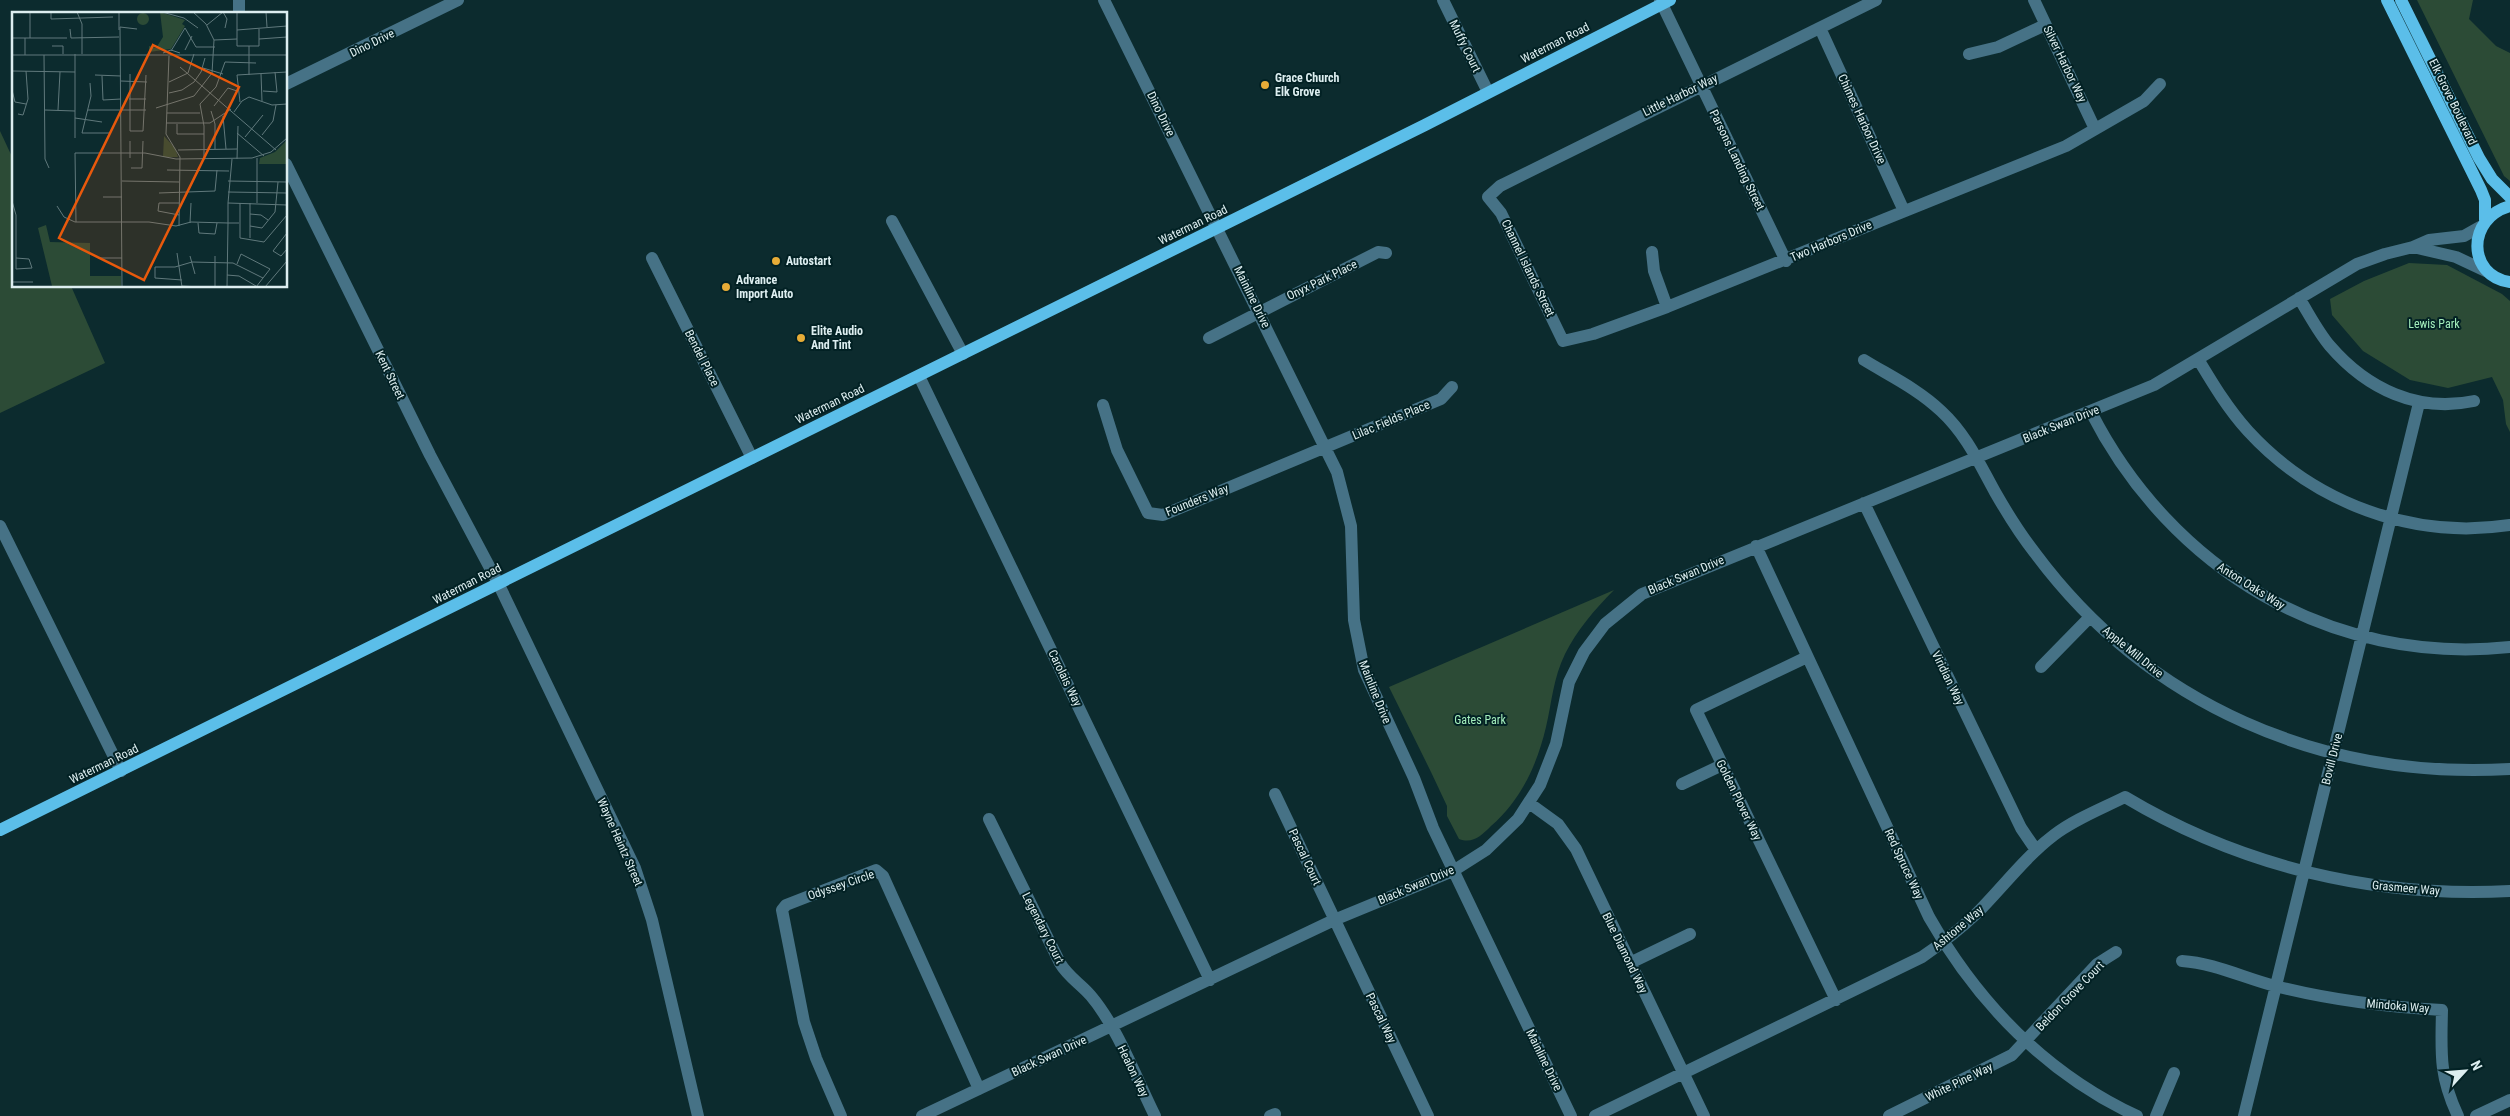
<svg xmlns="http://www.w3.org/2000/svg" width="2510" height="1116" viewBox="0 0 2510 1116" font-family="'Roboto Condensed',sans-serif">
<rect width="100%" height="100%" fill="#0c2b2e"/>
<path fill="#2c4b36" d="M2417,0H2473L2469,19L2496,46L2510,53V181L2504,176Z
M0,131L14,161V286H71L105,363L0,413Z
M2409,263L2447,265L2502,294L2510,301V432L2506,424L2503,400L2492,377L2448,388L2410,380L2363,351L2332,315L2330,299L2364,281Z
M1614,590C1595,609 1577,630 1565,654C1553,679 1552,701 1546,727C1537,765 1521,800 1491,826C1481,836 1473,844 1459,839L1447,816V806L1431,772L1389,687Z"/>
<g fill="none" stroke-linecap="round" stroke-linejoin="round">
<path stroke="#467286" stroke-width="12" d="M1104,0L1337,472L1351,526L1354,620L1364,670L1414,778L1433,828L1571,1116
M1443,0L1488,92
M1660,0L1786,261
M1876,0L1500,186L1488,197L1501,213L1563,341L1593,334L1667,307L2066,146L2144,101L2160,84
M2034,0L2095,129
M239,14V0
M1820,28L1904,211
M1969,54L1998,47L2045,25
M286,84L458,0
M286,164L430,455L498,583L635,868L652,920L698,1116
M892,221L963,354
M2413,247L2456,257L2488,272
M1652,252L1654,271L1667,307
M652,258L752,458
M2299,298C2309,314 2318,332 2330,346C2367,389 2418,413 2474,401
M1209,338L1378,252L1386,253
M2198,359C2213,384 2228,409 2248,431C2314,503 2413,540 2510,525
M1864,360C1890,376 1918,389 1941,411C1966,434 1979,463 1995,492C2007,513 2020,534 2035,553C2148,705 2322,780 2510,769
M919,376L1210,980
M1103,405L1117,450L1148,513L1163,515L1441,399L1452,387
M2091,412C2171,569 2331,666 2510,647
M1864,503L2021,828L2036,850
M0,526L121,771
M1756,546L1929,917C1978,1003 2047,1074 2137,1116
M1807,657L1696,710L1836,1000
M2041,667L2090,617
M1682,784L1722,765
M1275,794L1428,1116
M1529,803L1558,824L1576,849L1704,1116
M989,819L1060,963C1068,977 1081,984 1091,996C1118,1028 1136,1078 1155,1116
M2182,961C2214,963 2244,978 2275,986C2330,1000 2386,1007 2442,1010C2441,1053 2439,1076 2458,1116
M1630,963L1690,934
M841,1116L816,1058L804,1022L782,910L786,905L876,870L883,876L979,1089
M922,1116L1334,920L1453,871L1486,850L1518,819L1540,785L1556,744L1569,682L1584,652L1605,624L1642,594L2154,385L2357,264L2385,254L2413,247L2429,240L2464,236L2480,227
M1270,1116L1275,1114
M1595,1116L1922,957C1941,944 1959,930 1976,914C2002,888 2025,857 2054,835C2075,819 2101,809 2125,797C2242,867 2375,898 2510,891
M1889,1116L2012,1055L2097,964L2116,952
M2156,1116L2174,1073
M2244,1116L2419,403
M2476,1116L2510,1100"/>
<path stroke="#5bbee9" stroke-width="12" d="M2387,0L2481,190L2485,200V220
M2401,0L2479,158L2492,179L2510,197
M2510,206C2466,218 2467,276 2510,282
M0,830L1425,125L1670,0"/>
</g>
<g fill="#e7ac37" stroke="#022124" stroke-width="2">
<circle cx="1265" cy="85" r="5"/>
<circle cx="776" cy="261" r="5"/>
<circle cx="726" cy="287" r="5"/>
<circle cx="801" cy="338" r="5"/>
</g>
<g text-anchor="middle" stroke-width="4" stroke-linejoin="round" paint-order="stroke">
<g font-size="12" fill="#ddeef0" stroke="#022124">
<text transform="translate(372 43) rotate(-26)" y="4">Dino Drive</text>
<text transform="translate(1555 43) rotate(-27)" y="4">Waterman Road</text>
<text transform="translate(1465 46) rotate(64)" y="4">Muffy Court</text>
<text transform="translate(2065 64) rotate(64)" y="4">Silver Harbor Way</text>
<text transform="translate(1680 95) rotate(-26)" y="4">Little Harbor Way</text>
<text transform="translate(2453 102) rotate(64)" y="4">Elk Grove Boulevard</text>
<text transform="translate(1161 114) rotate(64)" y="4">Dino Drive</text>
<text transform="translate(1862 119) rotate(65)" y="4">Chimes Harbor Drive</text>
<text transform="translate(1737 160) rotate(64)" y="4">Parsons Landing Street</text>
<text transform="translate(1193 225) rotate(-26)" y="4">Waterman Road</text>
<text transform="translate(1831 241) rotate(-23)" y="4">Two Harbors Drive</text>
<text transform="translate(1528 268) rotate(64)" y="4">Channel Islands Street</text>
<text transform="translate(1322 280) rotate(-26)" y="4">Onyx Park Place</text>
<text transform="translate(1252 297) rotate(64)" y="4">Mainline Drive</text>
<text transform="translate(702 358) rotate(63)" y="4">Bendel Place</text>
<text transform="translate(390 375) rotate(64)" y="4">Kent Street</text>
<text transform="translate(830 404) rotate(-26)" y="4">Waterman Road</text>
<text transform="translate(1391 420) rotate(-23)" y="4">Lilac Fields Place</text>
<text transform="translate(2061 424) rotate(-22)" y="4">Black Swan Drive</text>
<text transform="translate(1197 500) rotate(-22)" y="4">Founders Way</text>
<text transform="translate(1686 575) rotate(-23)" y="4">Black Swan Drive</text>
<text transform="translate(467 584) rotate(-27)" y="4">Waterman Road</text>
<text transform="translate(2251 586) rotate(32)" y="4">Anton Oaks Way</text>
<text transform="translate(2133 652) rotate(39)" y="4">Apple Mill Drive</text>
<text transform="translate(1065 678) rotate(64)" y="4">Carolais Way</text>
<text transform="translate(1948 678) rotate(64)" y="4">Viridian Way</text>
<text transform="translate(1375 692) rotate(68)" y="4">Mainline Drive</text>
<text transform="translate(2332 759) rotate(-76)" y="4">Bovill Drive</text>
<text transform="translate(104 764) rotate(-26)" y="4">Waterman Road</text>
<text transform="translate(1739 800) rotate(64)" y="4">Golden Plover Way</text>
<text transform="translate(620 842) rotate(66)" y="4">Wayne Heintz Street</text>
<text transform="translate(1305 857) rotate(65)" y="4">Pascal Court</text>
<text transform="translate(1904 864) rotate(65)" y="4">Red Spruce Way</text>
<text transform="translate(841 885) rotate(-19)" y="4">Odyssey Circle</text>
<text transform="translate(1416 885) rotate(-23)" y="4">Black Swan Drive</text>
<text transform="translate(2406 888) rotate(5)" y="4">Grasmeer Way</text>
<text transform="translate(1043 928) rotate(63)" y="4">Legendary Court</text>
<text transform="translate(1958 928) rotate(-40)" y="4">Ashtone Way</text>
<text transform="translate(1625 953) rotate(64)" y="4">Blue Diamond Way</text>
<text transform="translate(2070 996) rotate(-46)" y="4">Beldon Grove Court</text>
<text transform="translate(2398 1006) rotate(5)" y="4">Mindoka Way</text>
<text transform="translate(1381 1018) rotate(64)" y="4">Pascal Way</text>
<text transform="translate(1049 1056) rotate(-25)" y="4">Black Swan Drive</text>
<text transform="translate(1544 1060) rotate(64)" y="4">Mainline Drive</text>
<text transform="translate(1133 1071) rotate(64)" y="4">Healon Way</text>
<text transform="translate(1959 1082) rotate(-26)" y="4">White Pine Way</text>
</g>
<g font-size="12" font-weight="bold" fill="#ddeef0" stroke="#022124" text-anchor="start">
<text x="1275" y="82">Grace Church<tspan x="1275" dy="14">Elk Grove</tspan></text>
<text x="786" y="265">Autostart</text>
<text x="736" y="284">Advance<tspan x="736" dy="14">Import Auto</tspan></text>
<text x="811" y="335">Elite Audio<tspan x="811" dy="14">And Tint</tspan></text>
</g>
<g font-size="12" fill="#a3edbb" stroke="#022124">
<text x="2434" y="328">Lewis Park</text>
<text x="1480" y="724">Gates Park</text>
</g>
</g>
<g transform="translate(12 12)">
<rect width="275" height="275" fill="#0c2b2e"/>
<path d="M148,0L173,8L170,12L173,14L159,37L137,40V34L144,36L151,25ZM125 7a6 6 0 1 1 12 0a6 6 0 1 1-12 0ZM152,124L163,136L166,145H151ZM275,128V152H247L248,146L263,140ZM34,213L38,230L78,231V264H109V275L40,274L26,216Z" fill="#2c4b36"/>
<path fill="none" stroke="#60797c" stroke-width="1" d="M39,0V7L101,5M65,0L70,12V42M150,0L172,6L186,16M211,0L215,7L213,16M225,0V34H247V17M254,0L255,15M195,13L211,0M108,15L125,17M108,15L110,275M58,17L59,26L107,25M107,18V0M225,18L275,14M0,26H55M13,26V43M18,26V0M247,27L275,25M202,28L225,27M40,34H51V42M173,38L180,24M159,39L173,16L184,35H203M151,41L159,38L168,41M63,42V126M0,43H275M32,43L33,147L37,156M157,44L154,122L168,145L167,214M168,55L264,138M191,56L211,62M0,59L63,60M118,62V119H131L134,63M249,62L250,89M83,63L109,64M237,63V34M90,64L91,88L109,87M109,69L135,70M157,70L176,61L182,42M78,71L79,84L70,121H97M0,78L3,90L14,92M251,79L265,80L263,60M157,81L170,78L182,70L189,60L193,46M117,87H134M228,90L225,63L275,60M202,94L216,76L225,79M144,96L182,84L200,61L202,28L194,12L181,0M33,98L63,99M46,98L48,60M76,98H134M199,99L203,112V137M222,100L230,89L237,85L260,93L275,92M155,101H188M6,102L11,103L16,87L14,59M211,104L214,137M63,106L90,110M154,111H198L219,97M165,112V122H192M225,121L252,144M250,123L261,109L264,93M233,125L251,103M166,138L225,137M118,146V129M245,146V191M192,147V114L188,92L204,75L213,50L244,51M220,147L216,191L275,193M225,147L226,114M119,156H130L131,129M155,158L217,159M110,169L167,170M216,169L275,170M216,180L275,181M147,181L203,179L205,158M91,185H110M0,189L4,203V257L20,256L17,247L4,246M228,191V226L252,230L275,203M45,194L52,205L63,210H137L164,214L179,210L216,211V191M238,202L249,203L256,208M167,203L146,199L147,191H167M64,210L63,141H133L164,147L240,146L259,140L275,126M178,211L179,191M186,211L187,221L203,222L205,211M238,214L250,216L263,200L266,170M275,221L261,239L269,244L275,237M238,226V191M165,241L170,275M178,244L183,262M86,246H110M225,252L229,242L258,257L244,275M215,263L227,264L244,274M170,268L143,266V255H163L180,250L221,251L251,266M0,270H21M170,274L188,275M203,275V244M215,275L216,211H227M253,275L275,249"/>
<path fill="#e8590c" fill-opacity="0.15" stroke="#e8590c" stroke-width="2.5" d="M141,33L227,75L132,268L47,226Z"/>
<rect width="275" height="275" fill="none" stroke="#ddeef0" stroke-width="2.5"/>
</g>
<g transform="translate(2465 1071) rotate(64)" stroke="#022124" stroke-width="4" paint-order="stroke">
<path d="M0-4L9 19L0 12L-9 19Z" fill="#ddeef0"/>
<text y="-8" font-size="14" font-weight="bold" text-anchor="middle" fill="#ddeef0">N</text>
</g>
</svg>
